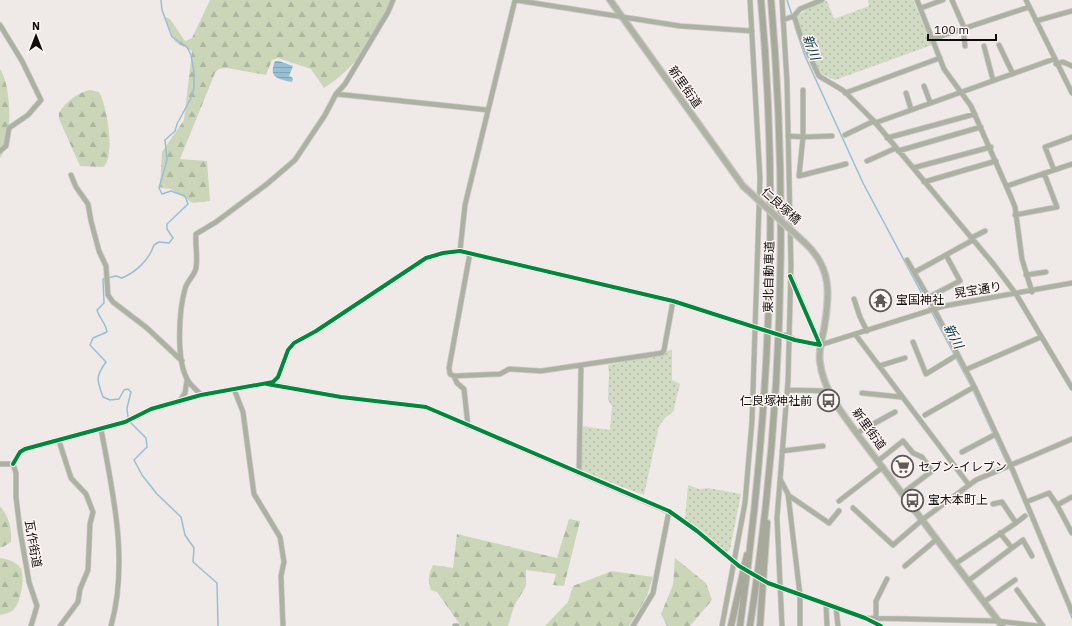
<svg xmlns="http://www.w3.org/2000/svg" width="1072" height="626" viewBox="0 0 1072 626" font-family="'IBM Plex Sans','Noto Sans JP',sans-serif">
<defs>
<pattern id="grass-dots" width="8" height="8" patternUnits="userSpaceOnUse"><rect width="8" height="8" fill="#d1dac2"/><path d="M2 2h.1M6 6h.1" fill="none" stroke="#b2baa6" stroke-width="1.8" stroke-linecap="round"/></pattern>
<pattern id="forest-firs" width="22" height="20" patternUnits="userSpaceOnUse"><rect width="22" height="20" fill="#cbd6b9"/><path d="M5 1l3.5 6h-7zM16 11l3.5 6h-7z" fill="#adb69e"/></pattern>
<pattern id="water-rules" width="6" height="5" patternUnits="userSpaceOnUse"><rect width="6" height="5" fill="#97bfd3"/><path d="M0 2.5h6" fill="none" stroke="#81a3b4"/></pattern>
</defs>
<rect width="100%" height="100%" fill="#efeae8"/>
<path fill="url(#grass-dots)" d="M868,0H913L932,45L835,80L822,74L814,62L796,17L813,5L827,1L834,19L869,6Z
M672,350V380L680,384L673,412L666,417L659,426L644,495L582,472L581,426L610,430L612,406L608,400L609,373L608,365Z
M688,485L699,489L708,488L741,494L730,549L727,553L685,520Z"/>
<path fill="url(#forest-firs)" d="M210,0H391C378,35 356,68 324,88L311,69L278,58L272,60L266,75L227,68L219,69L215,73L180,159L207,161L210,201L193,203L171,189L160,188L162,152L184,120L192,51L175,42L165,17L170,19L185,41L192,38Z
M0,69C12,86 13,142 0,158Z
M90,90L99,92C107,105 116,157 103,167L80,166L59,119V113C66,101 77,93 90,90Z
M0,506C9,517 12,528 11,542L3,547H0Z
M569,519L580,521L564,586L553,585L556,574L526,570V586L514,606L508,626H461L437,592L431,590C427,580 429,574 433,565L453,568L457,534L557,558Z
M0,558C7,559 15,561 20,567C26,575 21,605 12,611C9,613 4,614 0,615Z
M675,558L706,583L712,600L690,626H667L661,614L673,585Z
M612,571L653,577L647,596L629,626H545L568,602L573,586Z"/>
<path fill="url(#water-rules)" d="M275,61H279L293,66L289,76L293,78L292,82C278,79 268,78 275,61Z"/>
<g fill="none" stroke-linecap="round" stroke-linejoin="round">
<path stroke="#97bfd3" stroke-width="1.5" d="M787,0L792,15
M795,27L805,56L863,183L972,388L1017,485
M128,418L127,408L131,392L128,389L124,390L119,399L110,400L103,397C97,380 95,377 106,362L90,345L93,338L107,332C106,323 99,318 97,310L104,303L103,279L116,276L122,278C136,272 149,260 154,245L159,242L169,243L173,238L167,229V224L188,204L185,196L171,191L162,194L159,188L167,160L165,140L175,131L177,124L191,98L194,88V72L191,55L187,47L172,37L162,10L161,0
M130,422L146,438L147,447L134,460L142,475L157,494L181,517L185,535L194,548L193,562L217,583L218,626
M1069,611L1072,618"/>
<path stroke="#cec9c7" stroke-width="4.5" stroke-dasharray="4.5 2" stroke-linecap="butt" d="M761,329L781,335"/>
<defs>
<path id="minor" d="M515,0L680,26L752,31
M917,0L944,69L971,106L1011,197L1015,207L1022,259L1032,292
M952,0L963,25L965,46
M1026,0L1072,93
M921,8L943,0
M794,16L802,40L819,76L844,91L874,121L995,266L1016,294L1072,388
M783,20L794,16L800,9L822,0
M1036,21L1072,11
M0,25L22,61L41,100L28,115L9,128L6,146L0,151
M932,39L1029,7
M999,45L1013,74
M984,46L993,80
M1056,64L1063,62L1072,66
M924,86L930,102
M803,90V137L832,136
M845,93L940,58
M906,93L911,109
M336,94L488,110
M875,123L1054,59
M845,135L874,121
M788,136L803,137L799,176L846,164
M887,138L975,114
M898,151L981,127
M867,161L896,148
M913,168L991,147
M1054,170L1045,147L1072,137
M71,175L76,187L88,204L91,221L99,251L106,266L108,295L113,302L147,328L182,361
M924,182L996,161
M1007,186L1072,164
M1015,215L1057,207L1044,173
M971,238L985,231
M460,251L465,205L515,0
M907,260L935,309
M915,272L973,240
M1026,275L1046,272
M929,297L960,281L946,255
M854,299L860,317L867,331
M934,309L975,388L1011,466L1072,612
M855,334L969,485
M785,335L795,340L820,345L791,277
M913,342L926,374L957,355
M820,345L944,306L1072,283
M879,366L905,358
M965,370L1041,337
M454,376L500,374L509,369L541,371L662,353L664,350L673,301
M269,384L341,397L426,407L672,513L697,531L739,566
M234,389L243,412L254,494L280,537L284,562L281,576L283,626
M788,390L829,391
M862,393L901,397
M201,395C197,390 190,385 187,379C176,359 179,310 185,289C187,281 195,275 196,268C198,257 195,245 196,234L216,222L267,184L295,160L325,115L336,94L345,84L388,12L393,0
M179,402L185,393L187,380
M925,415L974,387
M468,426L464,389L457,383L454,376L450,374L449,368L470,253
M101,429C113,493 129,562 111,626
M857,433L895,412
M59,441L71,478L86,494L93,512L90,524L88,570L80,589L78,602L60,626
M782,451L823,446
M962,452L996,434
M878,461L903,441L913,453L922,457L932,471L903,493
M0,464H13
M13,464L20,452L25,449L125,422L151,409L201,395L273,382L278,377L288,350L294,343L316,331L426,258L443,253L460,251L673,301L761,329
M13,464L16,473V497L20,530L29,582L37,606L31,626
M579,473L581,367
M780,479L788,494L800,595V626
M788,495L829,523L839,511
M839,501L883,467
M1026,502L1049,493L1057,505L1072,497
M1057,505L1072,533
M853,508L893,545L922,520L976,480L1072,439
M1016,523L1025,516
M1012,548L1023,540L1032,556
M955,564L1016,523L1002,502L993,504
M905,566L937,539
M968,581L1012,548L1000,533
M768,583L865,618L881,626
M1017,590L1043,626
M984,602L1015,580
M826,604L827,626
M836,607L838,626
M865,618L998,621L1038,626
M876,618V601L887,579
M455,626H457
M633,626L653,593L669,511
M722,626L745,503L752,421L760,178L750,0
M782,626L777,518L788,381L791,266L787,82L782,0"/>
<path id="major" d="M610,0L743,186
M804,242C832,267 830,294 824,329C822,340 818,351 820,362C823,390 842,413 858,435L1002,626"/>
<path id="highway" d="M731,626L747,555
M740,626C769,419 780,209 761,0
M750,626C782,419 789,208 771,0
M760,626L767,523"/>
</defs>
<use href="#minor" stroke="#cac7c6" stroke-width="6"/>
<use href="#major" stroke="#cac7c6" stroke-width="8"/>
<use href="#highway" stroke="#cac7c6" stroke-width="8"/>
<use href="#minor" stroke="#acb1a4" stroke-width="4.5"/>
<use href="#major" stroke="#aeb3a5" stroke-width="5.5"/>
<use href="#highway" stroke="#a7aa9b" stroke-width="6"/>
<defs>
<path id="major-bridge" d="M743,186L804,242"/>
</defs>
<use href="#major-bridge" stroke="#cac7c6" stroke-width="8" stroke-linecap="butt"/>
<use href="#major-bridge" stroke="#aeb3a5" stroke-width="5.5"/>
<defs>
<path id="cycleway" d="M267,384L341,397L426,407L669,511L697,531L739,566L768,583L865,618L881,626
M13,464L20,452L25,449L125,422L151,409L201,395L273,382L278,377L288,350L294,343L316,331L426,258L443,253L460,251L673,301L795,340L820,345L790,276"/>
</defs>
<use href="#cycleway" stroke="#fff6f3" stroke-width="6"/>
<use href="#cycleway" stroke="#00873e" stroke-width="4"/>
</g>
<defs>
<symbol id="temple-ring" viewBox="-11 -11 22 22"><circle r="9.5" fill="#fff6f3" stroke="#5e5a59" stroke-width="1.5"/><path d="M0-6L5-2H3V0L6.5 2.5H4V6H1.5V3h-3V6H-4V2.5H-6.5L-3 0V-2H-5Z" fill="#5e5a59"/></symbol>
<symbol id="bus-ring" viewBox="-11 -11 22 22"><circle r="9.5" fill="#fff6f3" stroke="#5e5a59" stroke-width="1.5"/><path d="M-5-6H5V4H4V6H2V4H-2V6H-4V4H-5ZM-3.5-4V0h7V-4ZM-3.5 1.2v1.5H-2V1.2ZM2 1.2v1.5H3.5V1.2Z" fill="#5e5a59"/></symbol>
<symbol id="supermarket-ring" viewBox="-11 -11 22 22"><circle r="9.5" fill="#fff6f3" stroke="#5e5a59" stroke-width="1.5"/><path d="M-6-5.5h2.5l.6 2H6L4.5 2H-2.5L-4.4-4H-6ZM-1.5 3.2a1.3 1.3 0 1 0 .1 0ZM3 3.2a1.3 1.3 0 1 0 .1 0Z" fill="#5e5a59"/></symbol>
</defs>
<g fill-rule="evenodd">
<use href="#temple-ring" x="868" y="288" width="25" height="25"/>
<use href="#bus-ring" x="816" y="388" width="25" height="25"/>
<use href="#supermarket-ring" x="890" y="454" width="25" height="25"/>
<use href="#bus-ring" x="900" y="488" width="25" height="25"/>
</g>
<g text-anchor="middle" stroke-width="3" stroke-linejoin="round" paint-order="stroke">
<g font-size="12" fill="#100d0c" stroke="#fff6f3">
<text transform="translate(685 87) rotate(55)" y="4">新里街道</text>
<text transform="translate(781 206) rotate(42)" y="4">仁良塚橋</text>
<text transform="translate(769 277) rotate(-89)" y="4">東北自動車道</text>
<text transform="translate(978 290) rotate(-9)" y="4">晃宝通り</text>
<text transform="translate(869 429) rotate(54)" y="4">新里街道</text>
<text transform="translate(33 544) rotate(80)" y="4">瓦作街道</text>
</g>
<g font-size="12" fill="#100d0c" stroke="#fff6f3" text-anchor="start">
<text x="896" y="304">宝国神社</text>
<text x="812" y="405" text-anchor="end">仁良塚神社前</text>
<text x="918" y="471">セブン-イレブン</text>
<text x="928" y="504">宝木本町上</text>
</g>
<g font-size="13" font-style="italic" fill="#00354a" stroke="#fff6f3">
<text transform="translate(812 47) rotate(70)" y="5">新川</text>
<text transform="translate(954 336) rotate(62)" y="5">新川</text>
</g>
</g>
<g transform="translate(36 36)" stroke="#fff6f3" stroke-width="3" paint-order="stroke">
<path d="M0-3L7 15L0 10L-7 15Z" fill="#100d0c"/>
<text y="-6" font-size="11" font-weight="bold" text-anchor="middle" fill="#100d0c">N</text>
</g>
<path d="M928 34v6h68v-6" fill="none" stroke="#100d0c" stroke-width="2"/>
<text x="934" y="34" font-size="12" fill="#100d0c" stroke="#fff6f3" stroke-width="3" paint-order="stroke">100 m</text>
</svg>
